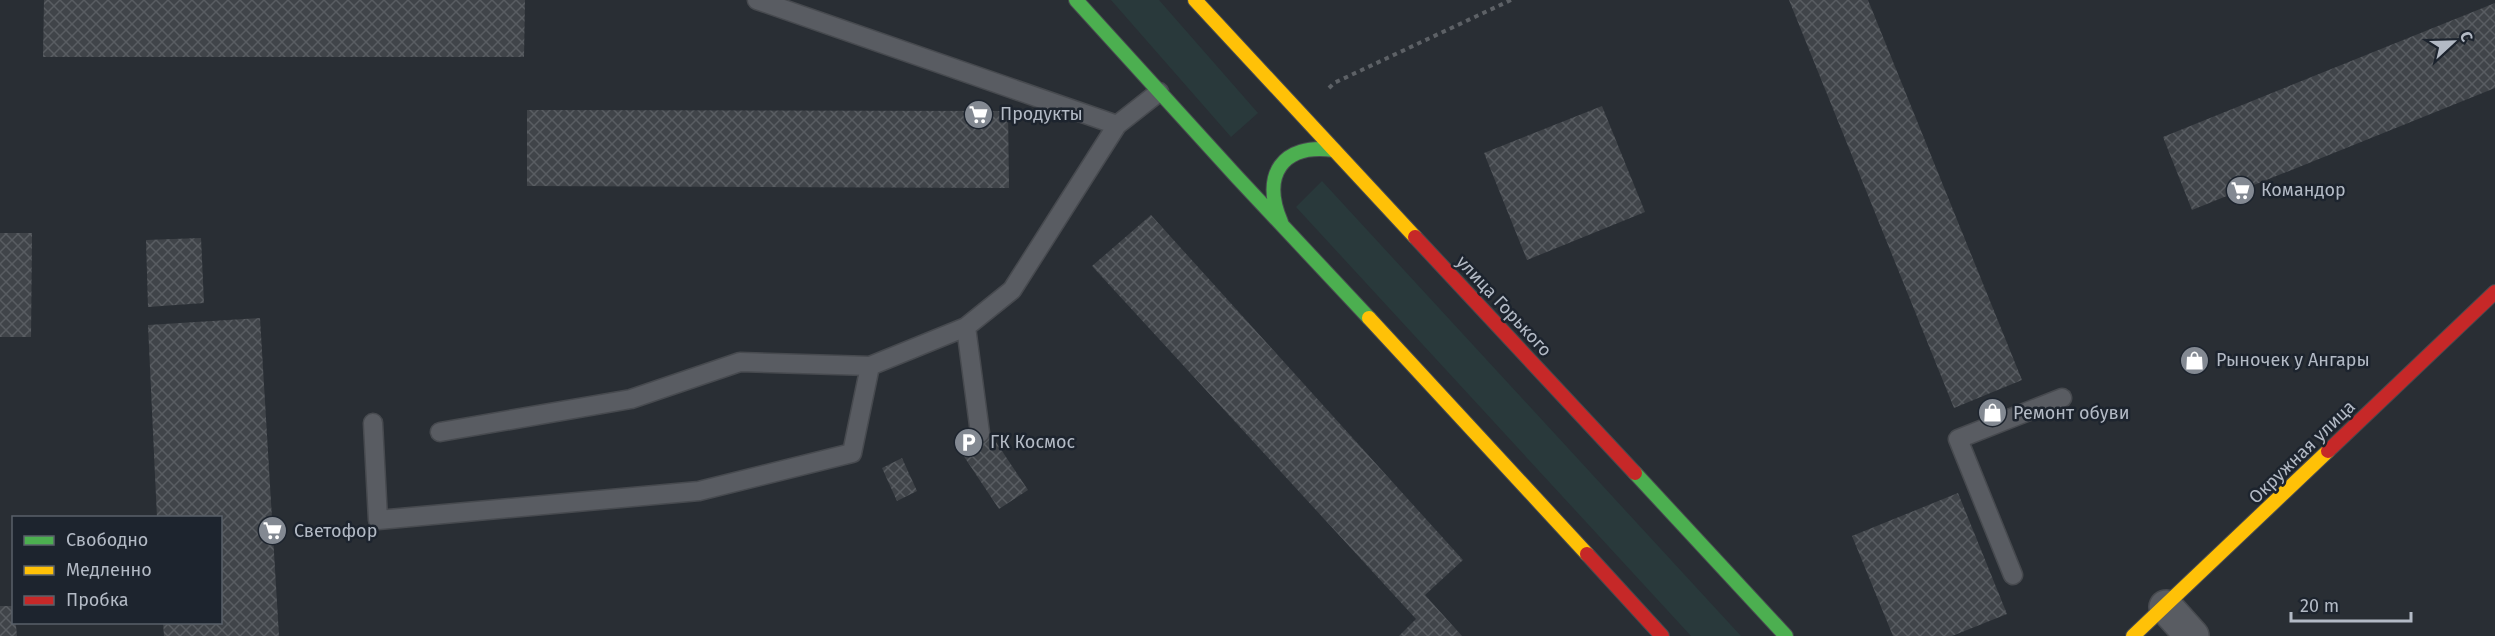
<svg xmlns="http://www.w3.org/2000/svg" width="2495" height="636" viewBox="0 0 2495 636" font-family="'Fira Sans',sans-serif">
<defs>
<pattern id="building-cross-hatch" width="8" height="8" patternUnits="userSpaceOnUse" patternTransform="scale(1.5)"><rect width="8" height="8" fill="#404449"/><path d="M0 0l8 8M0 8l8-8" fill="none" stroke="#595d62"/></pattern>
</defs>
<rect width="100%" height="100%" fill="#292e34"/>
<path fill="#29393b" d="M1111,0H1159L1258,113L1231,137Z
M1322,181L1741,636H1691L1296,207Z"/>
<path fill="url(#building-cross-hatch)" d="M44,0H525L524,57H43Z
M1789,0H1868L2022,380L1954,408Z
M2495,3V88L2192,210L2163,137Z
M1602,106L1645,212L1527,260L1484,153Z
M527,110L1008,111L1009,188L527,186Z
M1151,215L1463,560L1425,595L1462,636H1399L1416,619L1092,266Z
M0,233H32L31,337H0Z
M201,238L204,303L148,307L146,240Z
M260,318L279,636H164L163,622H220V518H157L148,325Z
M990,433L1028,490L999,509L961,452Z
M902,458L917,491L897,501L882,468Z
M1958,493L2007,614L1952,636H1893L1852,536Z
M0,606H14L17,636H0Z"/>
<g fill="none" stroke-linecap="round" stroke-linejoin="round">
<defs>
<path id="lane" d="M757,0L1117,125
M966,327L980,433
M373,423L378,520L699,491L852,453L870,366L966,327L1012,290L1117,125L1159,92
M440,432L631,399L740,362L870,366
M2013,575L1958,439L2062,398"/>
<path id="street" d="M2166,607L2192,636"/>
<path id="fast" d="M1076,0L1236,176L1369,318
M1281,222C1261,175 1282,143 1334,150
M1635,473L1786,636"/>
<path id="slow" d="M1195,0L1415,237
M1369,318L1587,554
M2133,636L2328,451"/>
<path id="jam" d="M1415,237L1635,473
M2328,451L2495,292
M1587,554L1662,636"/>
</defs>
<use href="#lane" stroke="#474a4f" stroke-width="21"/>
<use href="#street" stroke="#474a4f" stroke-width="36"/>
<use href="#fast" stroke="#474a4f" stroke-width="16"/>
<use href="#slow" stroke="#474a4f" stroke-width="16"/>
<use href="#jam" stroke="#474a4f" stroke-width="16"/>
<path stroke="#5d6166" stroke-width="4" stroke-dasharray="4.5 4.5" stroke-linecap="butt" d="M1329,88L1334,83L1511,0"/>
<use href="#lane" stroke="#595c62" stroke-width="18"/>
<use href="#street" stroke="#595c62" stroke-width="33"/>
<use href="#fast" stroke="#4caf50" stroke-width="14"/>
<use href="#slow" stroke="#ffc107" stroke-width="14"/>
<use href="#jam" stroke="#c62828" stroke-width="14"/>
</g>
<defs>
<symbol id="supermarket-disc" viewBox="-11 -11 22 22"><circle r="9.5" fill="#838992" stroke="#1d242e"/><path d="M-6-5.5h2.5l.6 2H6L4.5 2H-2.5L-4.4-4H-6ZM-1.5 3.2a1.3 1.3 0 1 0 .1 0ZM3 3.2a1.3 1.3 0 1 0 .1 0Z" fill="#fff"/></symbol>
<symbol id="shop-disc" viewBox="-11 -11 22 22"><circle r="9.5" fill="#838992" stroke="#1d242e"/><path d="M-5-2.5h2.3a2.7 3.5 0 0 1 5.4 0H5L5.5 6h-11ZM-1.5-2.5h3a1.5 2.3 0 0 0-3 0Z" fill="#fff"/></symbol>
<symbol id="parking-disc" viewBox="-11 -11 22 22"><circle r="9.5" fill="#838992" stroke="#1d242e"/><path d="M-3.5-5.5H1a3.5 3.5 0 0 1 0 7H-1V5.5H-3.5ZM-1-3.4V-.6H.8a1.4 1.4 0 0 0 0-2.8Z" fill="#fff"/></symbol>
</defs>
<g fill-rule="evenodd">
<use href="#supermarket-disc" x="962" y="98" width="33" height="33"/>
<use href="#supermarket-disc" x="2224" y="174" width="33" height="33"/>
<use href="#shop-disc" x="2178" y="344" width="33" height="33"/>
<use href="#shop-disc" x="1976" y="396" width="33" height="33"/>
<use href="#parking-disc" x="952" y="426" width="33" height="33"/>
<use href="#supermarket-disc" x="256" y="514" width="33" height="33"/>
</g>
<g text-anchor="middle" stroke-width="5" stroke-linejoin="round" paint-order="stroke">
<g font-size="18" fill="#b3bac5" stroke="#1d242e" text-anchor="start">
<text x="1000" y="120">Продукты</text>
<text x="2261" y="196">Командор</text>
<text x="2216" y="366">Рыночек у Ангары</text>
<text x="2013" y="419">Ремонт обуви</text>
<text x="990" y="448">ГК Космос</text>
<text x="294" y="537">Светофор</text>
</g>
<g font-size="18" fill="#b3bac5" stroke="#1d242e">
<text transform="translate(1504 306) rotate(47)" y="6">улица Горького</text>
<text transform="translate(2302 452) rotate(-44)" y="6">Окружная улица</text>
</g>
</g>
<rect x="12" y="516" width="210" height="108" fill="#1d242e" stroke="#59606a" stroke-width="1.5"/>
<rect x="24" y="536" width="30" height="9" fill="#4caf50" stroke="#59606a" stroke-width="1.5"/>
<text x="66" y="546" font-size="18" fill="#b3bac5">Свободно</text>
<rect x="24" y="566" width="30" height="9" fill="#ffc107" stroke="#59606a" stroke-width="1.5"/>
<text x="66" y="576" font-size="18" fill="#b3bac5">Медленно</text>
<rect x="24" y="596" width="30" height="9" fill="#c62828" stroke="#59606a" stroke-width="1.5"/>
<text x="66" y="606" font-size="18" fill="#b3bac5">Пробка</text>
<g transform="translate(2453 42) rotate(68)" stroke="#1d242e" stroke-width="4.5" paint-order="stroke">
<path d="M0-4.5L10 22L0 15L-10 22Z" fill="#b3bac5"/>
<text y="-9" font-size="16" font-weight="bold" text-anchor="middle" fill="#b3bac5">С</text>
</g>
<path d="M2291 612v9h120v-9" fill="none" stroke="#b3bac5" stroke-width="3"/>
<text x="2300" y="612" font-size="18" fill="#b3bac5" stroke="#1d242e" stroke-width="4.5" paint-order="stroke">20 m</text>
</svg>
